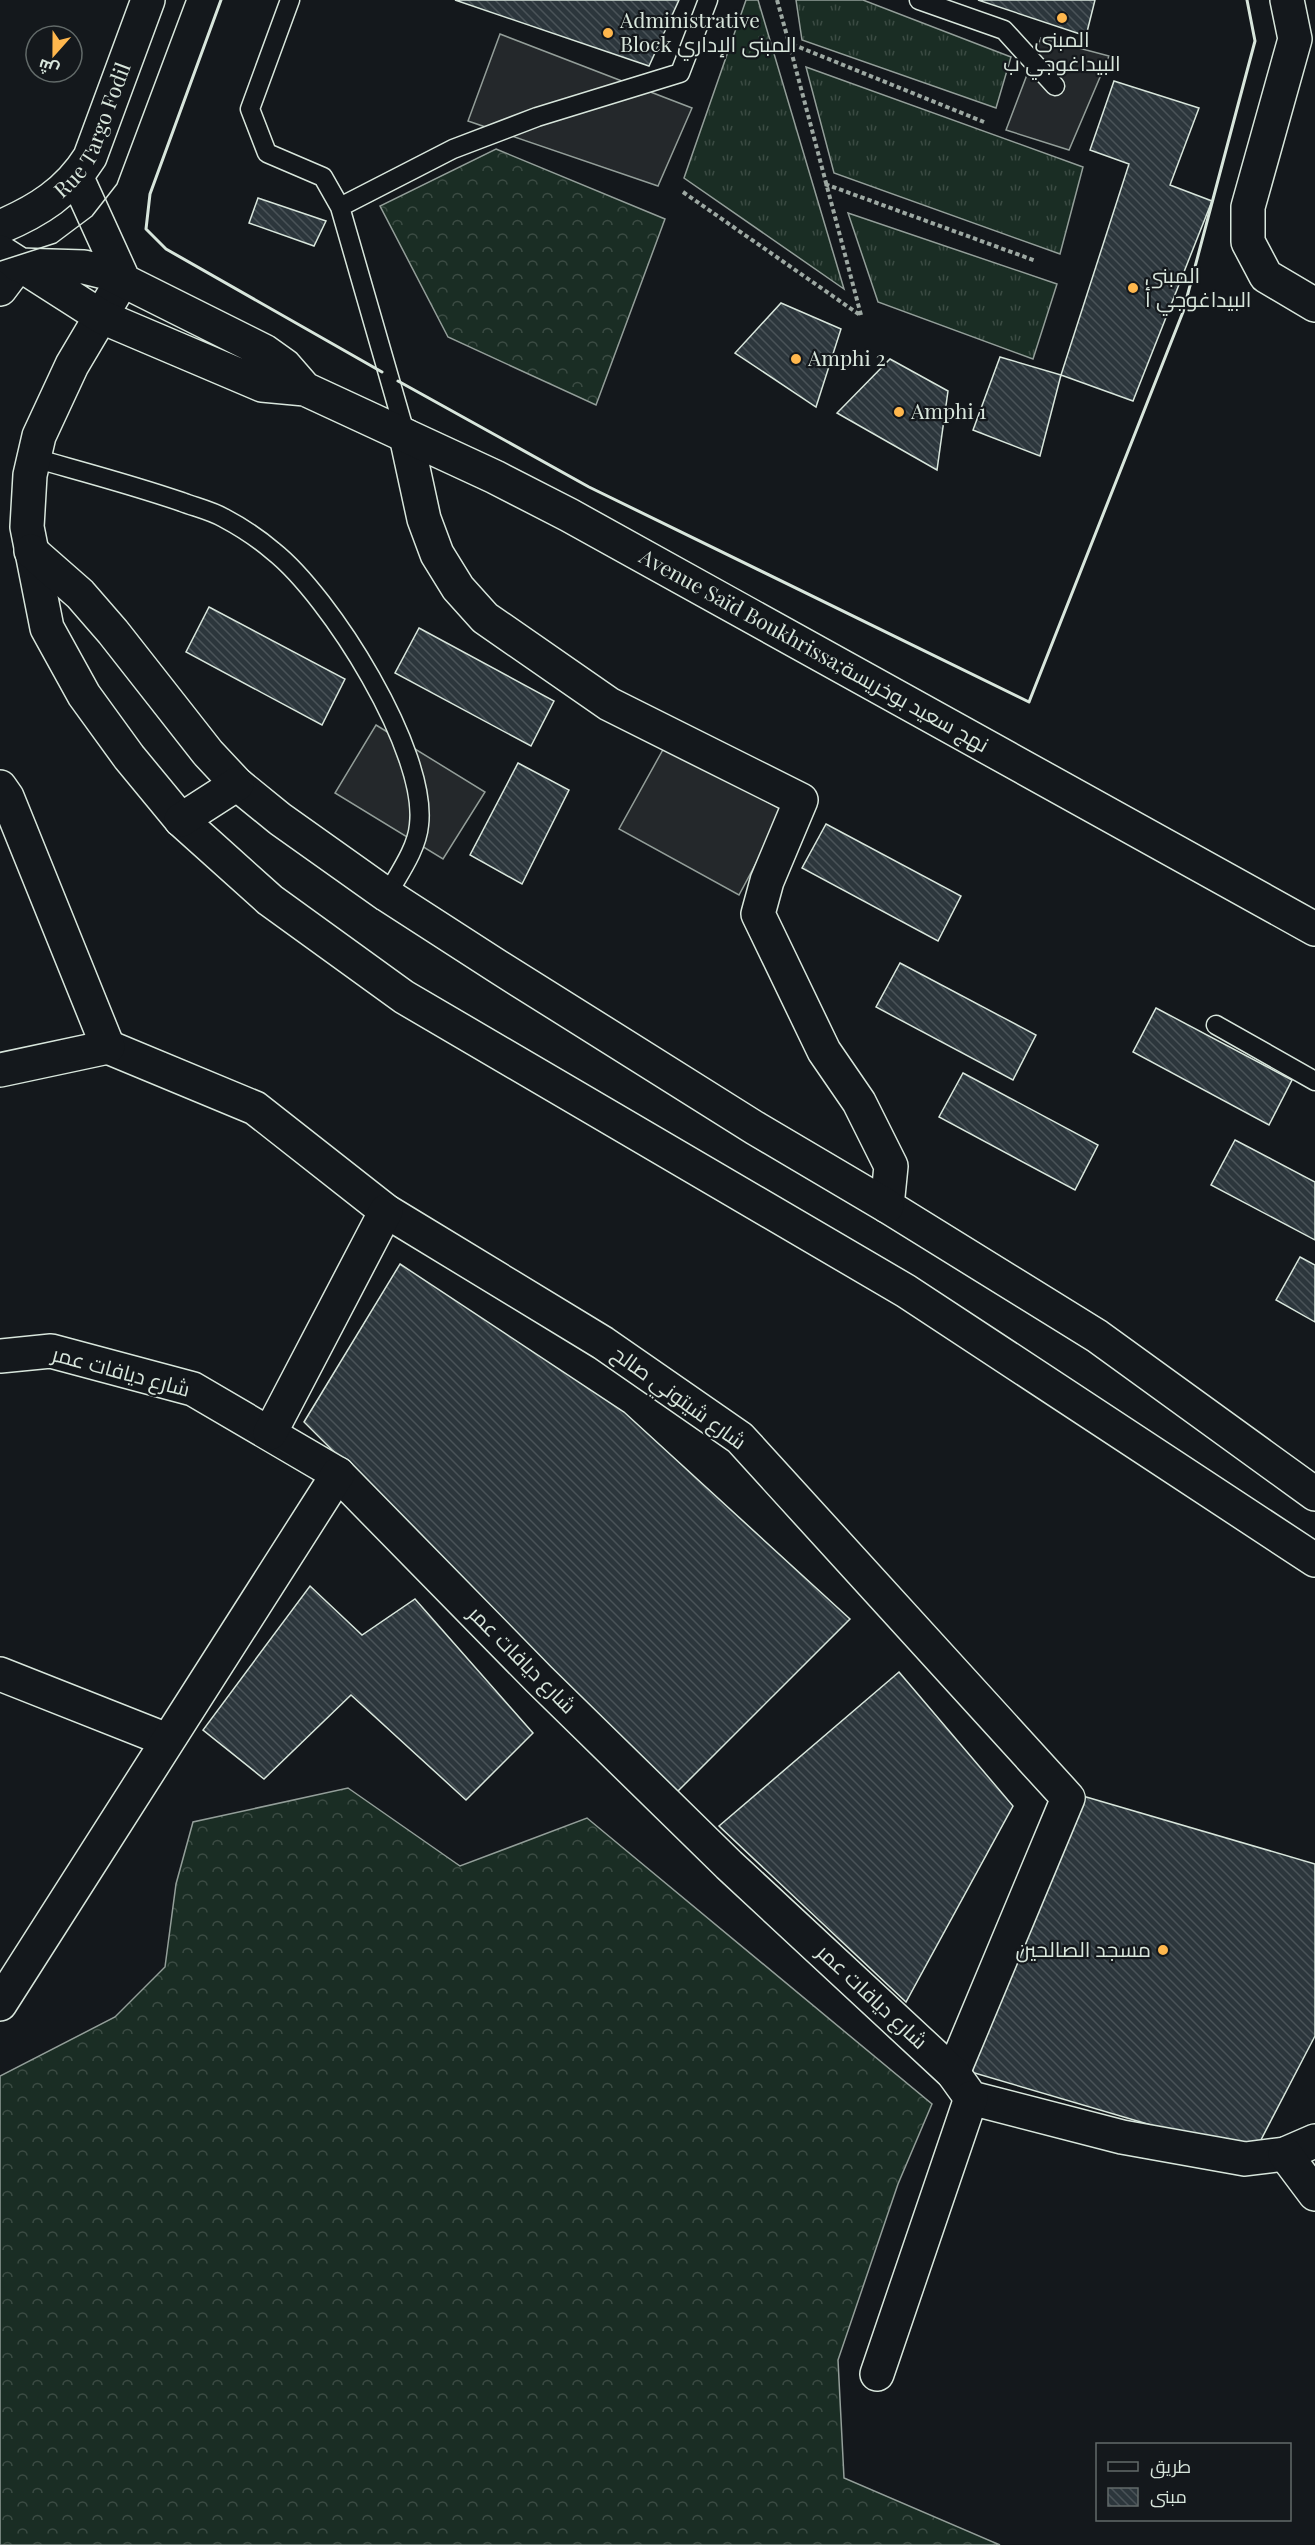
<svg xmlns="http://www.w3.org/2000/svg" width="1315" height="2545" viewBox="0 0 1315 2545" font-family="'Playfair Display',Cairo,serif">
<defs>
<pattern id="grass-tufts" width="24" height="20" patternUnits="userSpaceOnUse" patternTransform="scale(1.5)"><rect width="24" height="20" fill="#1a2d24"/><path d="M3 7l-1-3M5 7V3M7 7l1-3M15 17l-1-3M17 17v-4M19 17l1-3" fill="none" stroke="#3b4b43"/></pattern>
<pattern id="forest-crowns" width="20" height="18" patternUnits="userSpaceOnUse" patternTransform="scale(1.5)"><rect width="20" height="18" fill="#1a2d24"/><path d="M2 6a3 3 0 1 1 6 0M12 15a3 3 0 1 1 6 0" fill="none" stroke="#3b4b43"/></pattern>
<pattern id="building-back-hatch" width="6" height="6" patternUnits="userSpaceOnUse" patternTransform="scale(1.5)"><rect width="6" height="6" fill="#2c363c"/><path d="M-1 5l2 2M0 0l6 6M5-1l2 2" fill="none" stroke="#4a5358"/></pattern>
</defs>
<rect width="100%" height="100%" fill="#14181c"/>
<path fill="url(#grass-tufts)" stroke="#939e99" stroke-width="1.5" d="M746,0H758L844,289L684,178Z
M796,0H863L1011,57L996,108L802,40Z
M806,67L1083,167L1060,254L834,173Z
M848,213L1057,284L1033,359L878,302Z"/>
<path fill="url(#forest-crowns)" stroke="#939e99" stroke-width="1.5" d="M496,149L665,219L596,405L448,337L380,206Z
M348,1788L460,1866L587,1818L932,2104L898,2184L838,2360L844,2478L1000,2545H0V2076L115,2017L165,1967L176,1884L193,1822Z"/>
<path fill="#24282b" stroke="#939e99" stroke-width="1.5" d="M500,34L692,108L658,186L468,121Z
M1041,38L1109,56L1069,150L1006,130Z
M376,725L485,792L443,859L335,793Z
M665,746L784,811L739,895L619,829Z"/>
<path fill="url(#building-back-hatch)" stroke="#d8e6dc" stroke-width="1.5" d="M455,0H679L649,66Z
M978,0H1095L1086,36Z
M1114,81L1199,108L1170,185L1212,201L1133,401L1061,375L1129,164L1090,150Z
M258,198L326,221L314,246L249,223Z
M781,303L841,329L816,407L735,353Z
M1000,357L1061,375L1040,456L973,430Z
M890,359L948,391L937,470L837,413Z
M209,607L345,679L322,725L186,652Z
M419,628L554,701L531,746L395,673Z
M518,763L569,790L522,884L470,855Z
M826,824L961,896L938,941L802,868Z
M900,963L1036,1035L1013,1080L876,1007Z
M1156,1008L1292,1080L1269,1125L1133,1052Z
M963,1073L1098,1145L1075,1190L939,1117Z
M1235,1140L1315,1182V1240L1211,1185Z
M1300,1257L1315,1265V1322L1276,1300Z
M400,1264L624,1412L850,1619L676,1793L304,1422Z
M310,1586L362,1635L415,1599L533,1733L466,1800L351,1695L264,1779L203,1730Z
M899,1672L1013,1806L906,2002L719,1826Z
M1076,1794L1315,1864V2036L1253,2155L961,2069Z"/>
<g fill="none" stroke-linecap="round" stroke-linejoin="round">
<defs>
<path id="service" d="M290,0L250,109L267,153L323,177L340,207
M919,0L1004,30L1055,86
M406,436L340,207L453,149L537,117L680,73L708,0
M34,458C83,472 133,485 182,502C195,507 212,511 224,518C241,527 259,539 273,551C330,596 428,752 419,825C417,849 398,875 387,895
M1216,1025L1315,1081"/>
<g id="minor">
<path d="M1287,0L1295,39L1248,207V242L1266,276L1315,305"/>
<path id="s1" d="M0,227C38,211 68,192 90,157L148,0"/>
<path d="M123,279L72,365L39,436L30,475L27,527L47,628L84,695L129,757L181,820L270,900L404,997L906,1291L1315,1560"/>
<path d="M406,436L424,519L437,554L458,588L485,618L609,704L801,800L767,881L758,914L824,1051L859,1102L891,1166L887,1206L1097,1336L1315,1494"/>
<path d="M31,551L80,594L113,632L208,753L237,784L280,819L387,895L497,966L755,1128L887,1206"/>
<path d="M181,820L237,784"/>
<path d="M108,1047L255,1108L386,1211L603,1343L740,1438L1068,1798L953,2073"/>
<path d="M0,1356L51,1351L193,1389L338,1474L539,1679L729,1865L953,2073L971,2098L1122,2137L1245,2159L1285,2154L1315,2141"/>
<path d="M270,1433L386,1211"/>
<path d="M0,1674L167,1740"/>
<path d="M0,2004L338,1474"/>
<path d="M1285,2154L1315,2194"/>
<path d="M877,2374L971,2098"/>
</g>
<path id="tertiary" d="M0,289L18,265
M0,787L7,797L108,1047L0,1070"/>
<path id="primary" d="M77,178L123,279
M0,252L102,317L262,385L305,389L495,477L569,515L1315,929
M18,265L84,267L108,273L264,351L285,366L305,389"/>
</defs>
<use href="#service" stroke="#d8e6dc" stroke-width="21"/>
<use href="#minor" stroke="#d8e6dc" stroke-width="36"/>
<use href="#tertiary" stroke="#d8e6dc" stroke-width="36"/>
<use href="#primary" stroke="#d8e6dc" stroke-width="36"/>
<path stroke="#9da8a2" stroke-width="4" stroke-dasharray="4.5 3" stroke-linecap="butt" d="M777,0L789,43
M825,184L1036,261
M683,192L860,315
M861,315L789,43L984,122"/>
<use href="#service" stroke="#14181c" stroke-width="18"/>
<use href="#minor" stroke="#14181c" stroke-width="33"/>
<use href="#tertiary" stroke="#14181c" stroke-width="33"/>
<use href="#primary" stroke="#14181c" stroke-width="33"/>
<path stroke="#d8e6dc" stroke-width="1.5" d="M0,261L56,243L92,216L117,184L186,0"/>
<path stroke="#d8e6dc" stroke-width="3" d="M221,0L150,194L146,229L166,249L382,372
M398,381L589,487L1029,702L1183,312L1255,41L1247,0"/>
</g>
<g fill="#ffb74d" stroke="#14181c" stroke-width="2">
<circle cx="1062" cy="18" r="6"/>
<circle cx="608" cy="33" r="6"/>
<circle cx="1133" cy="288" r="6"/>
<circle cx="796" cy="359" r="6"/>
<circle cx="899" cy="412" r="6"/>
<circle cx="1163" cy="1950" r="6"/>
</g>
<g text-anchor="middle" stroke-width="4.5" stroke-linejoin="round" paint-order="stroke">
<g font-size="21" fill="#d8e6dc" stroke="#14181c" text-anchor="start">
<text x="620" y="28">Administrative<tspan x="620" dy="24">Block المبنى الإداري</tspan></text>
<text x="1062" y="47" text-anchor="middle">المبنى<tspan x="1062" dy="24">البيداغوجي ب</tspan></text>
<text x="1145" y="283">المبنى<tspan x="1145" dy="24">البيداغوجي أ</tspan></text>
<text x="808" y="366">Amphi 2</text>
<text x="911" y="419">Amphi 1</text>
<text x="1151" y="1957" text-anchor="end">مسجد الصالحين</text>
</g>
<g font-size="21" fill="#d8e6dc" stroke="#14181c">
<text dy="7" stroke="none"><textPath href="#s1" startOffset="141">Rue Targo Fodil</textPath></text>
<text transform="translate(814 651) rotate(29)" y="7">Avenue Saïd Boukhrissa;نهج سعيد بوخريسة</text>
<text transform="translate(121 1372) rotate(15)" y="7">شارع ديافات عمر</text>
<text transform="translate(679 1398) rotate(36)" y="7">شارع شيتوني صالح</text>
<text transform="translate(522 1660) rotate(45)" y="7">شارع ديافات عمر</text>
<text transform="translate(872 1997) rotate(43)" y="7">شارع ديافات عمر</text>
</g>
</g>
<rect x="1096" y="2443" width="195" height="78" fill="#14181c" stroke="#626a69" stroke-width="1.5"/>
<rect x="1108" y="2462" width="30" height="9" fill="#14181c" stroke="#626a69" stroke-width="1.5"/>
<text x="1150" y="2473" font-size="18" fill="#d8e6dc">طريق</text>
<rect x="1108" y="2488" width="30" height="18" fill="url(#building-back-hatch)" stroke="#626a69" stroke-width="1.5"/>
<text x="1150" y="2503" font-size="18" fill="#d8e6dc">مبنى</text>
<g transform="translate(54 54) rotate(201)"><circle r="28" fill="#14181c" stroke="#626a69" stroke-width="1.5"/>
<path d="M0-4.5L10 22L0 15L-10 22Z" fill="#ffb74d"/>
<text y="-9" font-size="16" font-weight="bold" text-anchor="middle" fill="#d8e6dc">ش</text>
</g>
</svg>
